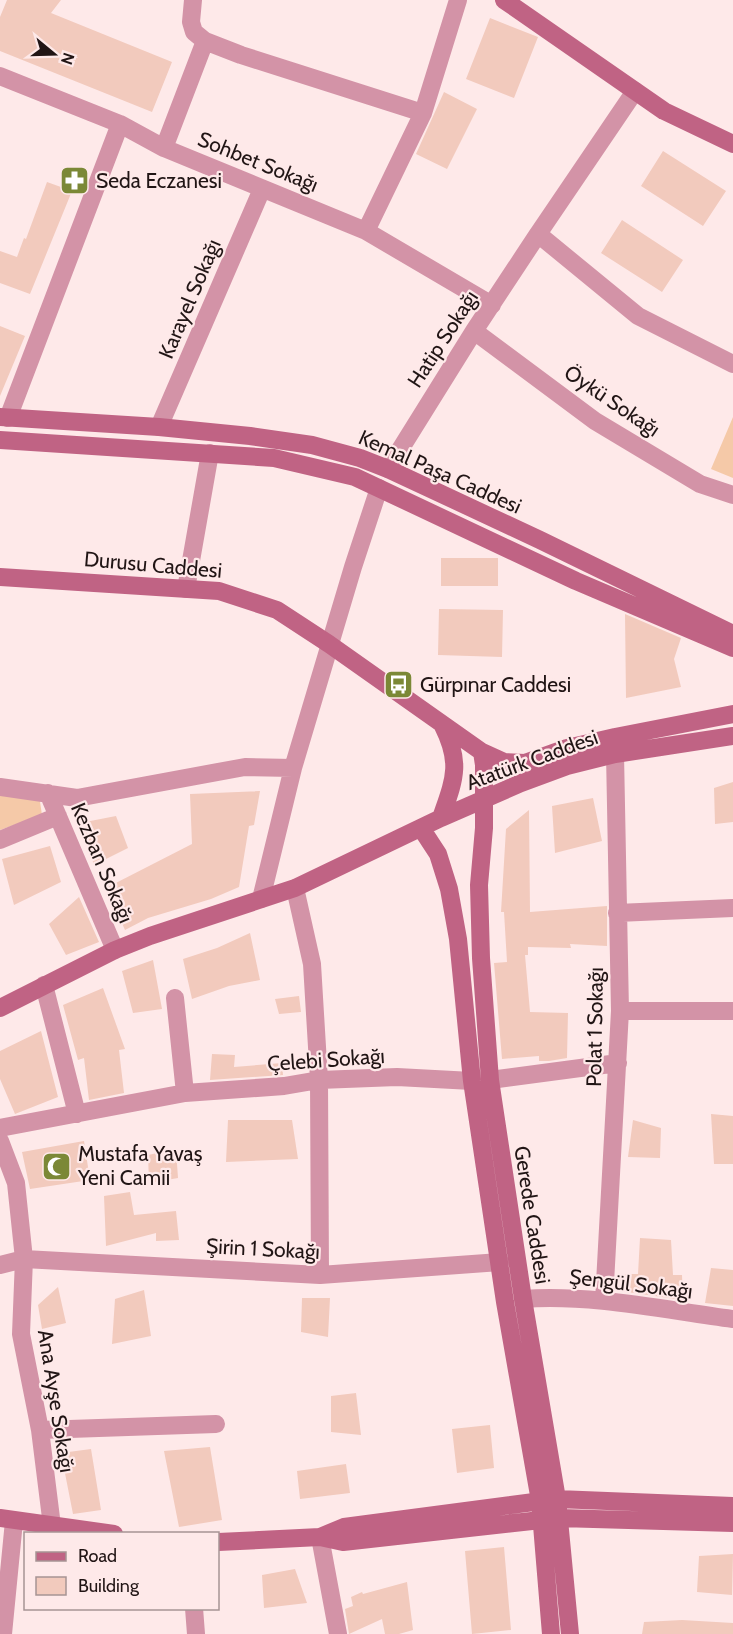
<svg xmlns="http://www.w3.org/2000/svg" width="733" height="1634" viewBox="0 0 733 1634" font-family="Cabin,sans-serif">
<rect width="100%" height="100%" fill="#fee9e9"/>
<path fill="#f5c9a8" d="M733,417V478L711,469Z
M0,790L39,795L42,815L0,830Z"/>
<path fill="#f2cabd" d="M7,0H61L51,13L172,62L152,112L0,51V17Z
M490,18L538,37L514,98L466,79Z
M444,92L477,109L447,169L416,154Z
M663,151L726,191L703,226L641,186Z
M47,182L72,191L30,294L0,283V251L17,257L24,238L26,239Z
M622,220L683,260L662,292L601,253Z
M0,326L25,336L0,396Z
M441,558H498V586H441Z
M439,609L503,610L502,657L438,655Z
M625,614L681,638L674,659L681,687L626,698Z
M733,782V822L715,824L714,788Z
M260,791L254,825L249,826L239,887L211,899L148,918L125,930L106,888L192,844L190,794Z
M593,798L602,841L555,853L552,806Z
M529,810L530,912L607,906V946L570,944L571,948L528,947V955H525L530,1012L568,1013L567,1058L549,1061H539V1056L502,1059L494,963L507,962L504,912H501L506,829Z
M116,816L128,848L94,865L80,823Z
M50,846L61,882L14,905L2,859Z
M79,897L99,942L66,955L49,924Z
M250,933L260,980L229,986L192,999L183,959L217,948Z
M153,960L162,1009L133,1013L122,971Z
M103,988L125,1049L119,1050L124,1093L89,1100L84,1058L78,1060L63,1005Z
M299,996L301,1012L279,1014L275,999Z
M41,1031L58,1097L15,1114L0,1079V1051Z
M212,1054L235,1055L234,1067L282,1063L283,1075L210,1080Z
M711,1114L733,1116V1164H714Z
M228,1120H292L298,1159L226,1162Z
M633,1120L661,1128L660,1158L628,1157Z
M84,1141L90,1180L30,1189L22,1152Z
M176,1149L178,1178L149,1183L148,1155Z
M130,1192L134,1215L176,1211L179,1240L156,1241V1233L106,1246L104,1196Z
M640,1238L671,1240L673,1275H682L683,1300L620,1291V1274H638Z
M711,1268L733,1270V1306L705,1303Z
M58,1287L66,1323L42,1329L38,1305Z
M144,1290L151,1336L112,1344L115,1299Z
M302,1298H330L328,1337L301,1332Z
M356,1393L361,1435L331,1432V1396Z
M490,1425L494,1468L457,1473L452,1429Z
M210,1447L222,1520L179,1527L164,1451Z
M91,1449L101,1510L73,1514L61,1453Z
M346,1464L350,1493L300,1499L297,1471Z
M504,1547L511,1630L472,1634L465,1551Z
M733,1554L732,1595L697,1592L699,1556Z
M295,1569L307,1603L264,1608L262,1575Z
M407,1582L413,1630L399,1634H385L382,1619L349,1634L345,1609L353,1606L351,1597L362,1592L363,1594Z
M682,1620L733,1623V1634H642L644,1622Z"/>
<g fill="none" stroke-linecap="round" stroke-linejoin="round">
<path stroke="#d393a7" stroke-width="18" d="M193,0L191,22L194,32L205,41L241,55L423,113
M0,76L120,124L164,148L366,231L492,305
M635,91L538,234L638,316L733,364
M164,148L205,41
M366,231L423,113L458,0
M474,331L595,421L700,484L733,495
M8,418L120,124
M159,427L262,189
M388,469L474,331L538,234
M186,589L210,453
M0,787L77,798L245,767L293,768
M48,793L115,950
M0,840L58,816
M295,888L312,964L319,1080L320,1275
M261,899L293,768L353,567L379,488
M617,913L733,908
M44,985L77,1114
M175,998L185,1093
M620,1011H733
M490,1080L618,1063
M0,1128L185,1093L284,1086L319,1080L397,1077L472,1081
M0,1141L16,1183L24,1259L21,1334L40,1430L52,1526
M0,1265L24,1259L320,1275L500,1262
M523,1299C593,1294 664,1310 733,1319
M604,1301L620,1011L615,754
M40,1430L216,1424
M320,1537L338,1634
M194,1608L196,1634
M3,1634L14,1521"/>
<path stroke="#c06384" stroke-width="18" d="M504,0L664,111L733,144
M0,417L159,427L250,436L312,445L360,458L388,469L540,540L733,634
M0,440L274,458L355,477L576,581L733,648
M0,577L219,591L277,610L329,644L482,752L504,762L525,763L567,748L615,737L733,714
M482,752L484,765V828L479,885L481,958L490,1080L523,1299L557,1499L570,1634
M441,818C454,780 462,764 443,726
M421,828L438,854L449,889L458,939L472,1081L505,1302L540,1501L551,1634
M0,1008L115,950L150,936L295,888L441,818L521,783L567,766L615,754L733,736
M0,1518L114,1534
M320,1537L344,1527L557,1499L733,1506
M218,1542L320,1537L343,1542L559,1518L733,1523"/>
</g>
<defs>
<symbol id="pharmacy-square" viewBox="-11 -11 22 22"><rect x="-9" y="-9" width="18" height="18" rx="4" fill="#7b8836" stroke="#fee9e9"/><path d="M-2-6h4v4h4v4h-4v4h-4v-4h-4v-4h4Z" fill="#fff"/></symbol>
<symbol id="bus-square" viewBox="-11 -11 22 22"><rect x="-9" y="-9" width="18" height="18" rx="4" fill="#7b8836" stroke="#fee9e9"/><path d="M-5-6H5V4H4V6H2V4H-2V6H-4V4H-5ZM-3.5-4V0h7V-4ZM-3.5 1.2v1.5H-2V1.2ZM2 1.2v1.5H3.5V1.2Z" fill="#fff"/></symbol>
<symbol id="mosque-square" viewBox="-11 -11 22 22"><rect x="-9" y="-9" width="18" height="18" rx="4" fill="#7b8836" stroke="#fee9e9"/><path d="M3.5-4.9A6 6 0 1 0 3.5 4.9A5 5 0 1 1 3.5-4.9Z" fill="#fff"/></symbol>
</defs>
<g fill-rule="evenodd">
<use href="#pharmacy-square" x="58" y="164" width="33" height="33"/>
<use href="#bus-square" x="382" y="668" width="33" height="33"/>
<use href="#mosque-square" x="40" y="1150" width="33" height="33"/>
</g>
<g text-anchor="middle" stroke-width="4.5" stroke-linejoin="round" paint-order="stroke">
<g font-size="21" fill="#211515" stroke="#fee9e9">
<text transform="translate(258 162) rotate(22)" y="7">Sohbet Sokağı</text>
<text transform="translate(190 299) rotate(-67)" y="7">Karayel Sokağı</text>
<text transform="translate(443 339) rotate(-57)" y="7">Hatip Sokağı</text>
<text transform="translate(612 401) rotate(34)" y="7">Öykü Sokağı</text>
<text transform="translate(440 472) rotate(24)" y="7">Kemal Paşa Caddesi</text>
<text transform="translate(153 565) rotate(5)" y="7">Durusu Caddesi</text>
<text transform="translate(532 760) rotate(-20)" y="7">Atatürk Caddesi</text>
<text transform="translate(102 863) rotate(67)" y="7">Kezban Sokağı</text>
<text transform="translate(595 1027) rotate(-89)" y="7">Polat 1 Sokağı</text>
<text transform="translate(326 1060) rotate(-4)" y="7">Çelebi Sokağı</text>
<text transform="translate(532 1215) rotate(81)" y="7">Gerede Caddesi</text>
<text transform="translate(263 1249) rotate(3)" y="7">Şirin 1 Sokağı</text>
<text transform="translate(631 1284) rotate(7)" y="7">Şengül Sokağı</text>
<text transform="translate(56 1401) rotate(81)" y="7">Ana Ayşe Sokağı</text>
</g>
<g font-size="21" fill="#211515" stroke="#fee9e9" text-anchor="start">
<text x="96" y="188">Seda Eczanesi</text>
<text x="420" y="692">Gürpınar Caddesi</text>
<text x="78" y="1161">Mustafa Yavaş<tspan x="78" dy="24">Yeni Camii</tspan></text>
</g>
</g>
<rect x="24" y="1532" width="195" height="78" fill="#fee9e9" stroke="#a69494" stroke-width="1.5"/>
<rect x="36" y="1552" width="30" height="9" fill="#c06384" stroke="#a69494" stroke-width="1.5"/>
<text x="78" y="1562" font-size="18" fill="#211515">Road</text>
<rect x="36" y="1577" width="30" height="18" fill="#f2cabd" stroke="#a69494" stroke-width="1.5"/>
<text x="78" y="1592" font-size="18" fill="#211515">Building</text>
<g transform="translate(54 54) rotate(109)" stroke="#fee9e9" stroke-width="4.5" paint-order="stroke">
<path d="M0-4.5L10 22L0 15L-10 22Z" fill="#211515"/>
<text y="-9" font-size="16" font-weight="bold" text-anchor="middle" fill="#211515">N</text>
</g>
</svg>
